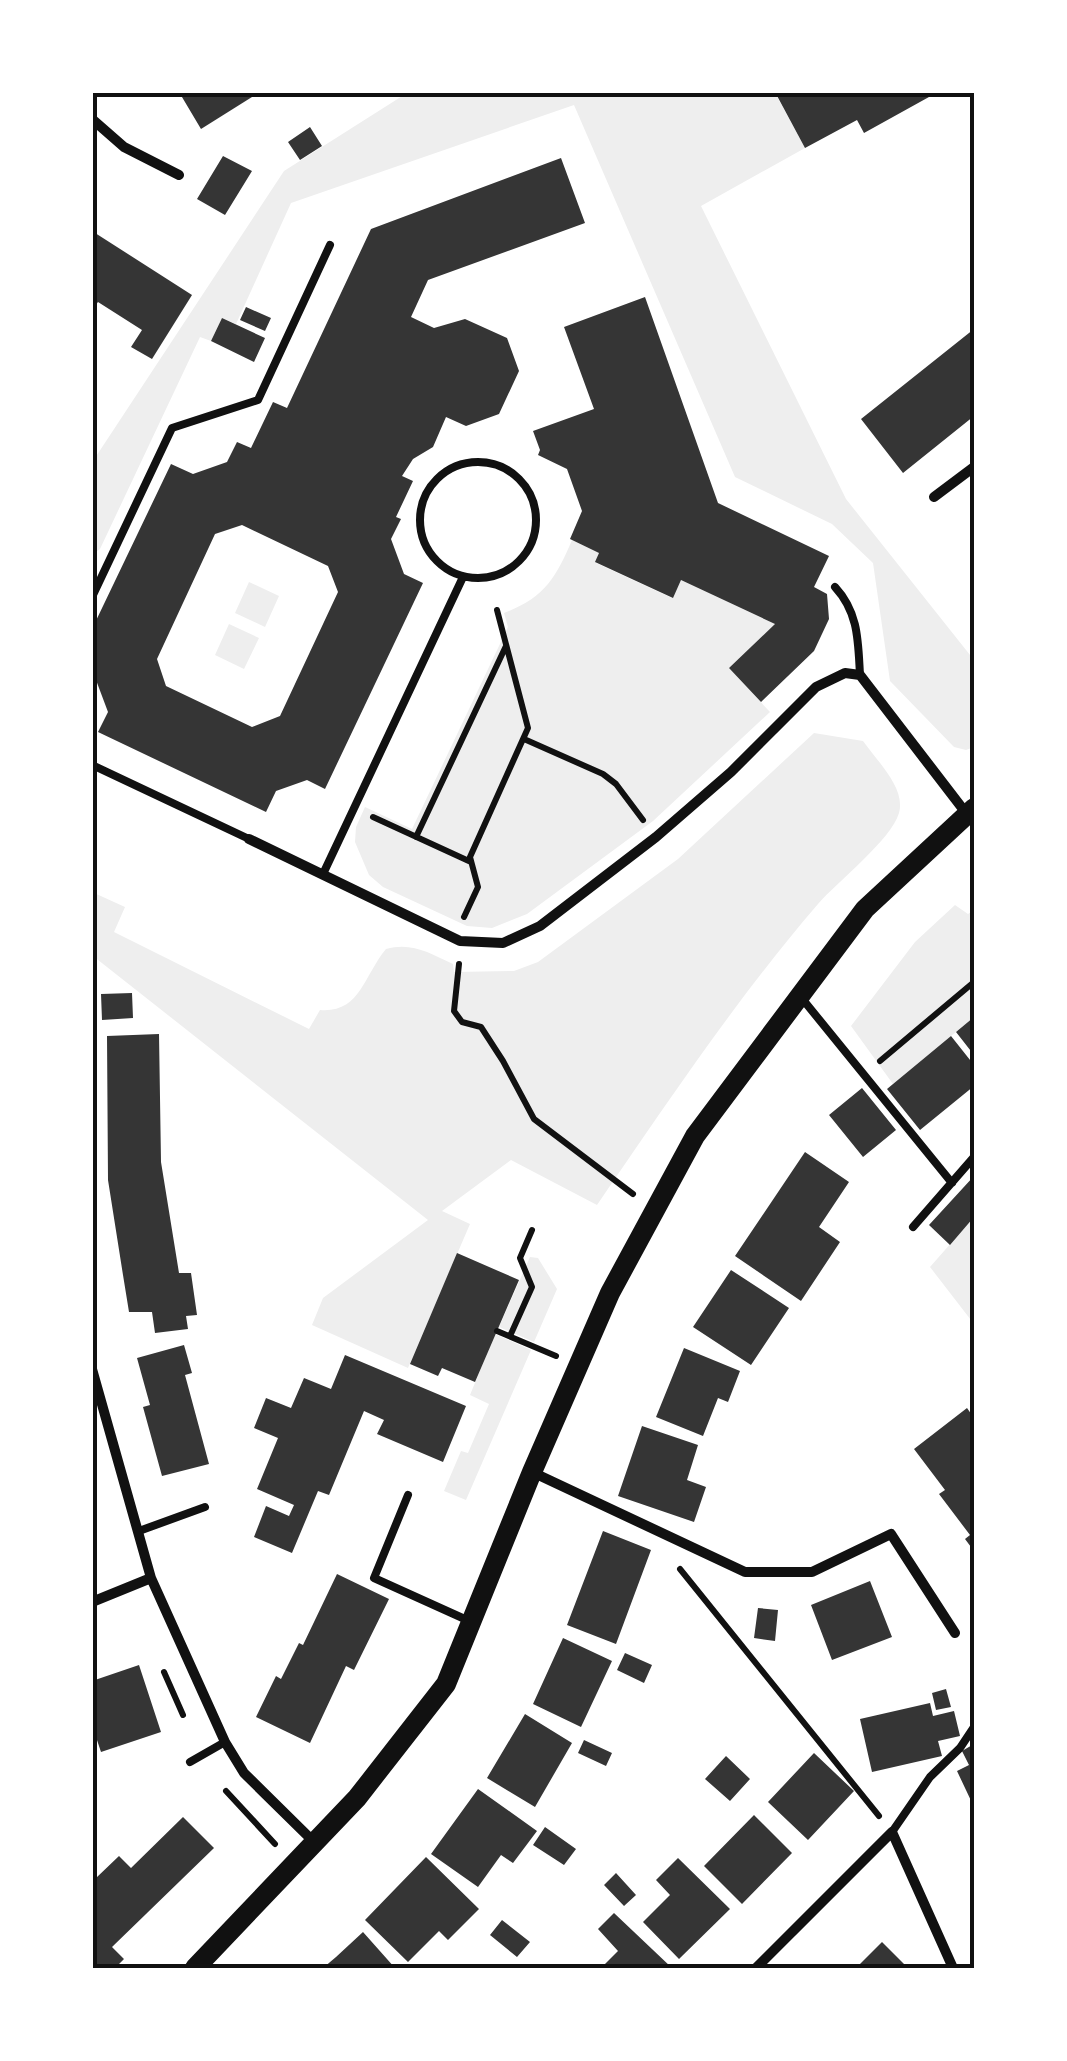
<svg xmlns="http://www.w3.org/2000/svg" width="1067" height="2061" viewBox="0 0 1067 2061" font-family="'Space Grotesk',sans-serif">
<rect width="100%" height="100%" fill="#fff"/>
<path fill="#eee" d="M407,93H775L805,148L701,206L846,499L974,660V747L966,750L954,747L890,681L873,563L832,524L735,477L574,105L291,203L236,324L222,318L211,341L200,337L100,549L93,554V461L284,171Z
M572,540L599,553L596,563L672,598L681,580L775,624L729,668L770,712L653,821L527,914L492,928L467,926L383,887L369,875L355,842L356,827L365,807L412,829L508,627L504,613C544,598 556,578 572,540Z
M249,582L279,596L265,627L235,613Z
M229,624L259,638L244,669L215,655Z
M814,733L863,741C877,761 906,788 899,813C891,840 838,881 818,904C737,998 667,1103 597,1205L511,1160L442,1211L470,1224L408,1368L312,1325L323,1298L428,1220L93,956L92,892L125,907L114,932L309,1029L320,1010C360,1013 363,977 386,949C412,942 429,953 453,964L454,972L514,971L538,962L678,859Z
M955,905L968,914L974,910V1017L893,1084L851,1026L915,942Z
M974,1217V1324L930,1267Z
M530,1257L538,1258L557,1289L534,1342L499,1327Z
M495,1334L531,1350L466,1500L444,1491L461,1451L468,1453L489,1404L470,1395Z"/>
<path fill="#353535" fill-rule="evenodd" d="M179,92H248L252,97L201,129Z
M775,92H938L864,133L857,120L805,148Z
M310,127L322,146L300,160L288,142Z
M223,156L252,171L225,215L197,199Z
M561,158L585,223L428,280L411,317L434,328L465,319L507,338L519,371L499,414L466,426L446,417L433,447L413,459L402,476L413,481L396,517L401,519L391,539L404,574L423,583L325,789L307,780L276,791L266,812L98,732L108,712L96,680L92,679V629L171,464L193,474L227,462L237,442L251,448L273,402L287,408L371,229ZM242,525L328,566L338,592L280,716L252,727L166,686L157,659L215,534Z
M92,231L192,295L152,359L131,347L142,330L98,302L92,310Z
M645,297L718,503L829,556L814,587L827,594L829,619L814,651L761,702L729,668L775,624L681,580L673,598L595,562L599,553L570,539L582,511L567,469L538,455L540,450L533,431L594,409L564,327Z
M246,307L271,318L265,331L240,320Z
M222,318L265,338L254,362L211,341Z
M974,329V416L903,473L861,419Z
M132,993L133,1018L102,1020L101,994Z
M974,1017V1055L956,1032Z
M159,1034L161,1162L179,1273H191L197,1315L186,1316L188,1329L155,1333L152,1312H129L123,1275L108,1180L107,1036Z
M951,1036L974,1065V1086L920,1130L887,1089Z
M862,1088L896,1130L863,1157L829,1115Z
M805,1152L849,1182L819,1227L840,1242L801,1301L735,1256Z
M974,1176V1217L950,1245L929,1225Z
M457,1253L519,1280L475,1382L442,1368L438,1376L410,1364Z
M731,1270L789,1308L751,1365L693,1327Z
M184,1345L192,1373L185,1375L209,1464L162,1476L143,1407L150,1405L137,1358Z
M684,1348L740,1371L728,1402L718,1398L703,1436L656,1417Z
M345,1355L466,1406L443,1462L377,1434L384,1420L364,1411L329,1495L318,1491L292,1553L254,1537L266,1506L289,1516L294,1505L257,1489L278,1438L254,1428L266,1398L291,1408L304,1378L331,1389Z
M967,1408L974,1418V1551L965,1539L970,1535L939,1494L945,1490L914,1449Z
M642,1426L698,1445L687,1480L706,1487L694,1522L618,1496Z
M603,1531L651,1550L616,1644L567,1625Z
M337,1574L389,1599L354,1670L346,1666L310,1743L256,1717L276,1676L281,1679L299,1643L303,1645Z
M870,1581L892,1637L832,1660L811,1605Z
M758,1608L778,1610L775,1641L754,1638Z
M563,1638L612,1661L581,1727L533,1704Z
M625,1653L652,1665L644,1683L617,1670Z
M139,1665L161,1732L101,1752L96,1737L92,1738V1681Z
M946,1689L951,1707L936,1710L932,1693Z
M930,1703L933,1716L954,1711L960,1736L938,1741L942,1756L872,1772L860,1719Z
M525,1714L572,1743L535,1807L487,1778Z
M584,1740L612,1753L606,1766L578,1753Z
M974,1744V1807L957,1771L969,1765L962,1751Z
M814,1753L854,1791L808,1840L768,1802Z
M726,1756L750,1779L730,1801L705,1779Z
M478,1789L537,1831L513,1863L501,1855L478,1887L431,1854Z
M754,1815L792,1853L742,1904L704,1866Z
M183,1817L214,1848L112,1947L124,1959L115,1968H92V1875L96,1878L119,1856L131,1868Z
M545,1827L576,1849L564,1865L533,1845Z
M426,1857L479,1909L448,1940L439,1931L408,1962L365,1920Z
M678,1858L730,1909L679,1959L643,1922L670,1895L656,1880Z
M616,1873L636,1895L624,1906L604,1885Z
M614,1913L672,1968H601L618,1951L598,1929Z
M502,1920L530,1942L517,1957L490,1935Z
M363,1932L395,1968H323L336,1957Z
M882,1942L908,1968H856Z"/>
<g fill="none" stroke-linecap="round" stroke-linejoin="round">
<path stroke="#111" stroke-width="6" d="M524,739L603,774L616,784L643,820
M373,817L471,862
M416,837L506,646
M464,917L478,887L470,857L528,728L497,610
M459,964L454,1011L462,1022L481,1027L503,1061L534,1119L633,1194
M880,1061L974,982
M497,1331L556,1356
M510,1336L532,1287L520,1258L532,1230
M680,1569L879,1816
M164,1672L183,1715
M226,1791L275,1844"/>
<path stroke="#111" stroke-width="8" d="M420 520a58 58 0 1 1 116 0a58 58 0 1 1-116 0Z
M835,587C859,613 858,642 860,675
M92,597L172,428L258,400L330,245
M92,765L249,839
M323,874L463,577
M800,996L952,1183
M913,1227L974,1157
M408,1495L374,1578L467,1620
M139,1531L205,1507
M190,1762L225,1742
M892,1832L930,1777L960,1748L974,1727"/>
<path stroke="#111" stroke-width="10" d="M92,119L124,147L179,175
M934,497L974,467
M249,839L460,941L503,943L540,926L656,837L731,772L816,687L845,673L860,675L966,813
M92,1369L151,1578L225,1742L244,1773L314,1842
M532,1472L745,1572H812L891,1534L955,1633
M92,1602L151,1578
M756,1968L892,1832L953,1968"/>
<path stroke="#111" stroke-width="20" d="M195,1968L357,1798L446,1684L532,1472L610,1293L695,1136L865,909L974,808"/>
</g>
<rect width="1067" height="2061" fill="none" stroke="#ffffff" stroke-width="190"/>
<rect x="95" y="95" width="877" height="1871" fill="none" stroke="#111" stroke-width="4"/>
</svg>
